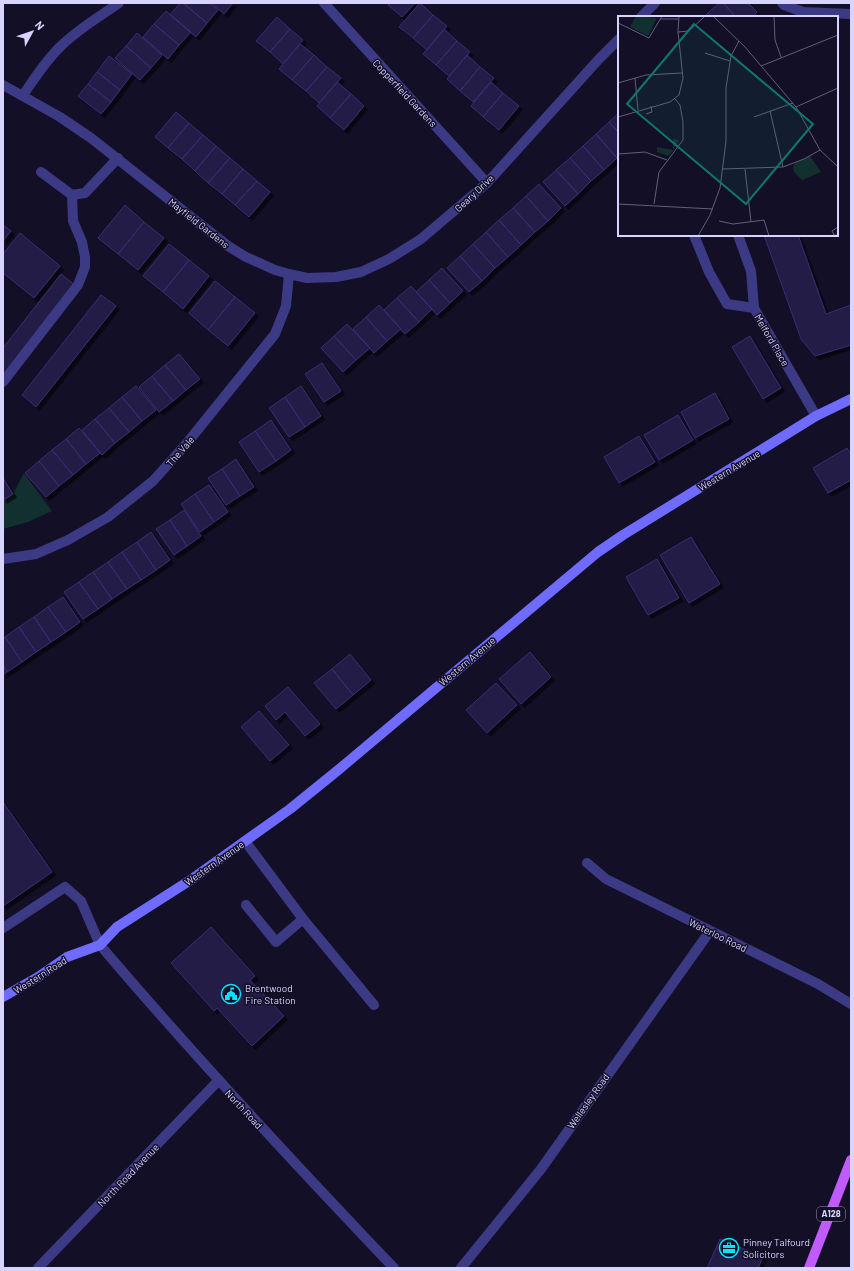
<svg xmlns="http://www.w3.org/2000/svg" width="854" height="1271" viewBox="0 0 854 1271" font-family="Barlow,sans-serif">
<defs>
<filter id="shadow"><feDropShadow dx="3.5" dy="3.5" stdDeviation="0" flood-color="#0009"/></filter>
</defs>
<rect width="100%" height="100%" fill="#130f26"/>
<path fill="#12302f" d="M24,473L52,511L28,522L3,529V500L13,494Z"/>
<path fill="#241b47" stroke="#3b2d73" filter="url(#shadow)" d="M180,3H183L207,23L196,37L170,15Z
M183,3H210L218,10L207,23Z
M212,3H233L224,14Z
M390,3H415L402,17L388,5Z
M420,3L433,15L413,38L399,27Z
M719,3H723L736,17H712L708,13Z
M723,3H748L757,12L753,17H736Z
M166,11L191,32L179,45L154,24Z
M708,13L712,17H704Z
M433,15L447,26L427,50L413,38Z
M277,17L290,29L270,52L256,41Z
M154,24L179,45L168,59L143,37Z
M290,29L303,40L283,64L270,52Z
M444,29L457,41L436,65L423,54Z
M137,33L162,55L151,68L126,46Z
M457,41L470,52L449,76L436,65Z
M300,44L314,55L292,80L279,69Z
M126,46L151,68L140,80L115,58Z
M314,55L327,67L306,91L292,80Z
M467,55L480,67L460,91L447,79Z
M109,56L132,74L120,90L97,72Z
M327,67L341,78L319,103L306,91Z
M480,67L494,78L473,102L460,91Z
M97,72L120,90L111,102L88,84Z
M337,82L351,94L330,118L317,106Z
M491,82L503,93L483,117L471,106Z
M88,84L111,102L101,114L78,96Z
M503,93L519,106L499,130L483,117Z
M351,94L364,106L344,130L330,118Z
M176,112L189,123L168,148L155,137Z
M619,113V133L609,122Z
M609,122L619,133V156L617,158L596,134Z
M189,123L203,135L182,159L168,148Z
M596,134L617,158L604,170L583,146Z
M203,135L216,146L195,171L182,159Z
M216,146L230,158L208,183L195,171Z
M583,146L604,170L591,181L570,158Z
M230,158L243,169L222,194L208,183Z
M570,158L591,181L578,194L556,170Z
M243,169L257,181L235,205L222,194Z
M556,170L578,194L565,206L543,182Z
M257,181L270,192L249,217L235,205Z
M539,184L561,208L548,221L526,196Z
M526,196L548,221L535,232L513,208Z
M125,205L144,222L118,254L98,238Z
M513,208L535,232L521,245L499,220Z
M499,220L521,245L508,257L486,232Z
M144,222L164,238L138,270L118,254Z
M3,225L11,231L3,241Z
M486,232L508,257L495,268L473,244Z
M20,233L60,266L34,298L3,273V254Z
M764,235H798L826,314L851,305V345L815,356L801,339Z
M169,244L189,260L163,292L143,276Z
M473,244L495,268L482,281L460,256Z
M460,256L482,281L469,292L447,268Z
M189,260L209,276L183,309L163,292Z
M442,268L463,291L450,303L429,280Z
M61,274L76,286L3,380V348Z
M429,280L450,303L437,315L416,292Z
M215,281L235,297L208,330L189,313Z
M411,286L432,309L419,322L397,298Z
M101,295L116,306L36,407L22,395Z
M235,297L255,313L228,346L208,330Z
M397,298L419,322L405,334L384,310Z
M379,305L401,329L387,341L366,317Z
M366,317L387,341L374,353L353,329Z
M347,324L370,348L356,360L334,336Z
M334,336L356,360L343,372L321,348Z
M750,336L781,388L763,399L732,347Z
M179,354L200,379L186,390L165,365Z
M322,363L341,391L324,402L305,374Z
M165,365L186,390L173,401L152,376Z
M152,376L173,401L159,412L139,387Z
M136,386L156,410L142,421L122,397Z
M301,386L321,416L305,427L285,397Z
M715,393L729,419L695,438L681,412Z
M122,397L142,421L129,432L109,408Z
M285,397L305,427L289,437L269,408Z
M109,408L129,432L115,443L95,419Z
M678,415L693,440L659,460L644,435Z
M95,419L115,443L102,455L82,430Z
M271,420L291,450L276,461L255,431Z
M79,428L100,453L86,464L66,439Z
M255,431L276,461L259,472L239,442Z
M639,436L655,462L619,483L604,457Z
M66,439L86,464L73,475L52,450Z
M847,448L851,455V480L828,493L813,468Z
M52,450L73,475L59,486L39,461Z
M236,459L254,487L240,496L222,469Z
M39,461L59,486L46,497L25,473Z
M222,469L240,496L226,505L208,478Z
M3,478L13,494L3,500Z
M209,485L228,512L214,522L195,494Z
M195,494L214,522L200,532L181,504Z
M184,510L201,536L187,546L170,520Z
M170,520L187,546L174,555L156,529Z
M151,532L170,560L156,570L137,542Z
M691,537L720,584L689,603L660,555Z
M137,542L156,570L141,580L122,552Z
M122,552L141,580L127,589L108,562Z
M657,559L679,598L648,615L626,577Z
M108,562L127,589L112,599L93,572Z
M93,572L112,599L98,609L79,582Z
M79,582L98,609L83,619L64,592Z
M63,597L80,622L66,632L48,607Z
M48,607L66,632L51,642L34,617Z
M34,617L51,642L36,652L19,627Z
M19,627L36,652L22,662L5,637Z
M5,637L22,662L7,672L3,665V638Z
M530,652L551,677L521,704L499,679Z
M350,654L371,680L353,695L332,669Z
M3,665L7,672L3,675Z
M332,669L353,695L336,709L314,683Z
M496,683L517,705L487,733L466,710Z
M288,687L320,724L305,736L285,712L276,720L265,706Z
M259,711L289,745L270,761L241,727Z
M3,802L52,872L3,906Z
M211,927L255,976L250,980L284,1016L252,1046L217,1008L214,1011L171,963Z
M720,1239L763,1257L758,1268H707Z"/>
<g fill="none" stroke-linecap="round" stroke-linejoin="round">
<path stroke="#3d3a85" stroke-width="10" d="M694,235L709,272L727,304L754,308
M3,382L78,285L85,267V257L82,242L73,221L72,195
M245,841L303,919L276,942L246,905
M303,919L374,1005
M3,928L65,887L81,901L100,945"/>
<path stroke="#3d3a85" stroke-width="10" d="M324,3L487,183
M782,3L784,5L803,12L851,14
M641,17L655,3
M3,85L60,117L91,138L228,246L246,257L275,270L289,274L307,278L336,277L361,272L389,259L421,239L487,183L599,59L619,39
M23,95C35,78 46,60 61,46C78,29 99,17 119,3
M41,172L72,195L85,193L118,158
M738,235L751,271L754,308L816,416
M3,559L36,554L68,540L108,517L153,481L187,443L275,334L286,306L289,274
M587,863L606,879L818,984L851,1004
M100,945C194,1056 293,1162 394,1268
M38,1268L218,1081
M461,1268L541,1169L710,931"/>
<path stroke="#6f6bff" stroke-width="10" d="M3,997L38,977L67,957L100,945L117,927L189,881L290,809L337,771L598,552L623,535L816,416L851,399"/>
<path stroke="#c25bff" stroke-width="10" d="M809,1268L851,1160"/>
</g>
<defs>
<symbol id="civic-ring" viewBox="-11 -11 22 22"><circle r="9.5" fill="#130f26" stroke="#00e5ff" stroke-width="1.5"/><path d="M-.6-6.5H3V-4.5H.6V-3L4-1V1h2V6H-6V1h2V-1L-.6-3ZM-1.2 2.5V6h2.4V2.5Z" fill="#00e5ff"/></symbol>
<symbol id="office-ring" viewBox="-11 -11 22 22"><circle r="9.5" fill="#130f26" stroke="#00e5ff" stroke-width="1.5"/><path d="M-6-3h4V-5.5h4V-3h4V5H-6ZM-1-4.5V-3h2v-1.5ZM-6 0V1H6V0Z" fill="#00e5ff"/></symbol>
</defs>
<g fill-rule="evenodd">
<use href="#civic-ring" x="220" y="983" width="22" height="22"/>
<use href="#office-ring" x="718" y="1237" width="22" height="22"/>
</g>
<g text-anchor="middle" stroke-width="3" stroke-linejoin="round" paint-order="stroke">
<rect fill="#130f26" stroke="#9e99be" stroke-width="1" x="817" y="1207" width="28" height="14" rx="3"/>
<g font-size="9" font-weight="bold" fill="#d9d4ff">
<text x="831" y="1217">A128</text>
</g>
<g font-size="10" fill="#d9d4ff" stroke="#130f26">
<text transform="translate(405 93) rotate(47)" y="4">Copperfield Gardens</text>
<text transform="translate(474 193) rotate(-43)" y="4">Geary Drive</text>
<text transform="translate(199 223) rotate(38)" y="4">Mayfield Gardens</text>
<text transform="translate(772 340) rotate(60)" y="4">Melford Place</text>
<text transform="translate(180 451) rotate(-49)" y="4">The Vale</text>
<text transform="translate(729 470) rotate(-31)" y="4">Western Avenue</text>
<text transform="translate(467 661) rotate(-40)" y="4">Western Avenue</text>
<text transform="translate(214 863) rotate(-35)" y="4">Western Avenue</text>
<text transform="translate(718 935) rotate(26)" y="4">Waterloo Road</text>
<text transform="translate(40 975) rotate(-32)" y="4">Western Road</text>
<text transform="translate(588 1101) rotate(-55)" y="4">Wellesley Road</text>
<text transform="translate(244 1109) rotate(47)" y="4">North Road</text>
<text transform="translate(128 1175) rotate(-46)" y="4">North Road Avenue</text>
</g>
<g font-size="10" fill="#d9d4ff" stroke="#130f26" text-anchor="start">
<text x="245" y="992">Brentwood<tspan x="245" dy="12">Fire Station</tspan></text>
<text x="743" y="1246">Pinney Talfourd<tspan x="743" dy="12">Solicitors</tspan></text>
</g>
</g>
<g transform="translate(618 16)">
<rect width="220" height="220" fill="#130f26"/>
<path d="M18,0L39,2L30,20L12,11ZM55,123L61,124L54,136L50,140L39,136V131L55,134ZM192,140L203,156L184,164L176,156L175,151L177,147Z" fill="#12302f"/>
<path fill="none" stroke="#625e7d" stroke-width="1" d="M95,0L127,31L178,91L202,134L220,151M156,0L157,24L163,41M42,3H61M0,7L31,22L44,0M60,16L71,15L86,1M87,37L112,45M143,50L220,19M17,62L20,94M0,67L28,59L64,57M178,91L220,72M152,95L165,151M28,98L34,96L33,90M0,101L52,86L61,79L65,62L60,16L61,0M136,101L175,87M0,138L27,136L49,144M105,153L165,151L186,143L202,134M127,153L133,206M0,188L95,193M36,188L41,156L65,124V106L62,89L57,83M101,205L115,208L146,204L151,220M220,211L214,215L216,219H220M80,220L92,199L102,172L108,125V72L113,40L121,25"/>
<path fill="#0f766e" fill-opacity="0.15" stroke="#0f766e" stroke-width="2" d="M76,8L195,108L128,188L9,88Z"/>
<rect width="220" height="220" fill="none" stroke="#d9d4ff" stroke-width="2"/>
</g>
<rect width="854" height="1271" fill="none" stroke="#d9d4ff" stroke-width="8"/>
<g transform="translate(32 32) rotate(50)" stroke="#130f26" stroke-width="3" paint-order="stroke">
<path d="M0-3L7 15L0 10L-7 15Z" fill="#d9d4ff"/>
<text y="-6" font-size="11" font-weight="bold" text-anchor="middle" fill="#d9d4ff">N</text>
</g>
</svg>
